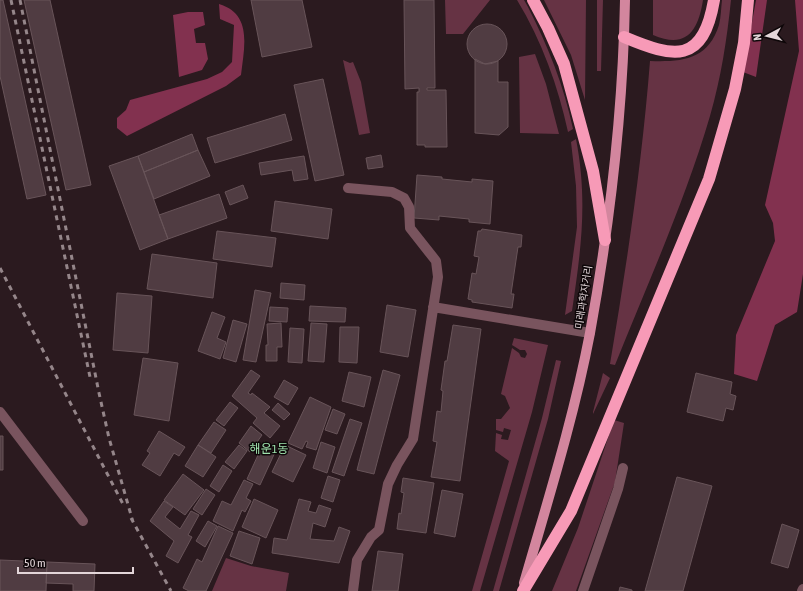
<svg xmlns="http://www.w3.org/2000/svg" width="803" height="591" viewBox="0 0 803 591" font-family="'Asap Condensed','Noto Sans KR',sans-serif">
<rect width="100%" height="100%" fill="#2b1a1f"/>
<path fill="#634" d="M445,0H490L463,34H446Z
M517,0H524L528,7C548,46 564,86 573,129L568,132C558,86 542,41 517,0Z
M544,0H586L585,100L571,55Z
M597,0H603L601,71H597Z
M653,0H703C698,32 686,49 653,35Z
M722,0H731C727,39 721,78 710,116C685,201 648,283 615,365L610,364C627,263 642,163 650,61C682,62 708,60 719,25C721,17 721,8 722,0Z
M535,54L546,84L559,134L520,133L519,57Z
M343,60L350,63L353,62L361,82L370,133L359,135Z
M576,139C588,201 581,250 572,311L565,315L577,227L576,186L571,142Z
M514,338L548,345L532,412L480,591H472L509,461L495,451L496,433L502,435L501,439L508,440L511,430L504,428L503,432L496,430V419H501L510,408L505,396L501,394L512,348L519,353L521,357L525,358L527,354L525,350H520L512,345Z
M556,360L561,361L548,419L499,591H493L542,418Z
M603,373L610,378L593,414V412Z
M614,420L624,423L615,482L576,591H552L578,528Z
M226,558L251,566L289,573L286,591H212Z"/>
<path fill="#82314f" d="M756,0H767L756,77L743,72Z
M795,0H803V274L797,312L775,325L757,381L734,374L736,335L775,241L773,223L765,205L799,51Z
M219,4C253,14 244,48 241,75L226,86L127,136L117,128V118L126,110L130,100L207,79L222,72L232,62L234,25L220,19Z
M188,12H203L205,25L194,29L196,43H205L208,59L202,70L179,77L173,15Z"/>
<path fill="#503c42" stroke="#685459" d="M0,0H3L46,195L27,199L0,76Z
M24,0H50L91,185L66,190Z
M251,0H302L312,47L262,57Z
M404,0H434L435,88H427V90H446L447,147H425V145H417V92H419V88L405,89Z
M467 44a20 20 0 1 1 40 0a20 20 0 1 1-40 0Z
M475,59L485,64L498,61V82H508V127L499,135L475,133Z
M323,79L344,175L315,181L294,85Z
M285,114L292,140L215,163L207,138Z
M192,134L198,150L144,172L138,156Z
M198,150L210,176L154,199L144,172Z
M381,155L383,167L368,169L366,158Z
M138,156L168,239L140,250L109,166Z
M304,156L308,179L294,181L292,170L261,175L259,163Z
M417,175L442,177V179L472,182V179L493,181L490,224L469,222V219L439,216V220L414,218Z
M243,185L248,198L230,205L225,192Z
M219,194L227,218L168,239L159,215Z
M275,201L332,209L328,239L271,231Z
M482,229L522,235L521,247H518L511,294H514L512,308L472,302V300L468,299L472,273L476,274L479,257L474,256L478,231H481Z
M217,231L276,238L272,267L213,259Z
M152,254L217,263L213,298L147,289Z
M281,283L305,285L304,300L280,298Z
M255,290L271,293L256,362L243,360Z
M117,293L152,296L148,353L113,350Z
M387,305L416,310L408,357L380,352Z
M310,306L346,308L345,322L309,321Z
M270,307L288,308L287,322L269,321Z
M212,312L225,317L217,338L226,342L220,359L198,351Z
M233,320L247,324L236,362L223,358Z
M281,323L282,347H277V361H266V345H268L267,324Z
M311,323L327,324L324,362L308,361Z
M453,325L481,329L460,481L431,477L437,442L433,441L437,411L441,412L443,391L441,390L445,361H447Z
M340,327H359L357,363L339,362Z
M290,328L304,329L302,363L288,362Z
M143,358L178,363L169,421L134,415Z
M251,370L260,376L248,393L251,395L252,393L270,407L264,413L280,426L270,438L253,423L257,418L232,396Z
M383,370L400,375L374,474L357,470Z
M349,372L371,377L364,407L342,401Z
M696,373L732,382L730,394L736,396L733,410L726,408L723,421L687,412Z
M284,380L298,388L288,405L274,397Z
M310,397L331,407L316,450L306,447L308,442L306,441L302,449L288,443Z
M230,402L238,408L224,426L216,420Z
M278,403L290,414L284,420L272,410Z
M333,409L345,414L337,434L325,430Z
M350,419L362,423L344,476L332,472Z
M214,422L226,430L211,453L198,445Z
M251,426L262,435L250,452L239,443Z
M159,431L185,447L179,456L174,453L160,476L142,465L150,453L147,451Z
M0,436H3V470H0Z
M264,442L277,448L260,485L247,479Z
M321,442L335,447L327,473L313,468Z
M198,445L216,457L203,477L185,466Z
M239,445L247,451L234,469L225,462Z
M285,445L306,455L293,482L272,472Z
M223,465L232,471L219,492L210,486Z
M183,474L204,490L185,515L164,500Z
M328,476L340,480L333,502L321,498Z
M677,477L712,486L683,591H645Z
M403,478L434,483L426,533L397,529L399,513L401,514L404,493L401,492Z
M244,480L253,484L246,498L251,501L245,512L242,510L233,531L213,521L222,501L231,505Z
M206,489L215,495L202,515L193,509Z
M442,490L463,494L455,537L434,533Z
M254,499L278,510L266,538L242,527Z
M299,499L311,502L308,511L316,513L319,505L331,509L325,527L313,523L310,539L334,541L339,527L350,531L339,563L272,553L274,538L287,540Z
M164,501L173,507L165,517L180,529L191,511L199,515L188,535L192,537L178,563L166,556L174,541L150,521Z
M208,521L217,526L205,547L196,541Z
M782,524L799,530L788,568L771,563Z
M218,526L233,533L206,591H189L183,588L197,559L202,562Z
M239,531L260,538L252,564L230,556Z
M378,551L403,554L398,591H372Z
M0,560L47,562L46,591H0Z
M47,562L95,564L94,591H73V584L46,583Z
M620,587L632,590V591H619Z"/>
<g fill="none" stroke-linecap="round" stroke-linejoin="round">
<path stroke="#79545e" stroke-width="10" d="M348,188L392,192L404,198L409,207L410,228L436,261L438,277L413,439L397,465L388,484L379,530L371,537L357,560L353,591
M433,307L590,333
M0,412L83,521
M583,591L618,489L623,468
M802,591L803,589"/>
<path stroke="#d3869e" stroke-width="10" d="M524,583C548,500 574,417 590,333C610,223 623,111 625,0"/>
<path stroke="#f79ab7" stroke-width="12" d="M533,0L548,28L564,64L593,171L605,240
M624,37C674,58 703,65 714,0
M523,591L571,511L709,179L735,89L744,43L748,0"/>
<path stroke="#95868a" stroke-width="3" stroke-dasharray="5 5" stroke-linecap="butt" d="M11,0L90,377
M20,0L99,393L109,438L133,522
M0,268L124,506
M131,518L171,591"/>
</g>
<g text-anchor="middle" stroke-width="3" stroke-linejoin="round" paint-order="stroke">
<g font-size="10" fill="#e3d6d9" stroke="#0e0709">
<text transform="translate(583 297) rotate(-81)" y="4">미래과학자거리</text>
</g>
<g font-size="12" fill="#9fe2ad" stroke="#0e0709">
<text x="269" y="453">해운1동</text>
</g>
</g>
<g transform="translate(767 36) rotate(263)" stroke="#0e0709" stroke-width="3" paint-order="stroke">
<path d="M0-3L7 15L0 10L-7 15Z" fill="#e3d6d9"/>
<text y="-6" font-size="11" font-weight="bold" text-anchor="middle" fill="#e3d6d9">N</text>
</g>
<path d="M18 567v6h115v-6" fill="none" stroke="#e3d6d9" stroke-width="2"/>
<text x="24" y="567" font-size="12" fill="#e3d6d9" stroke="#0e0709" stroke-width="3" paint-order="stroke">50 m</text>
</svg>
